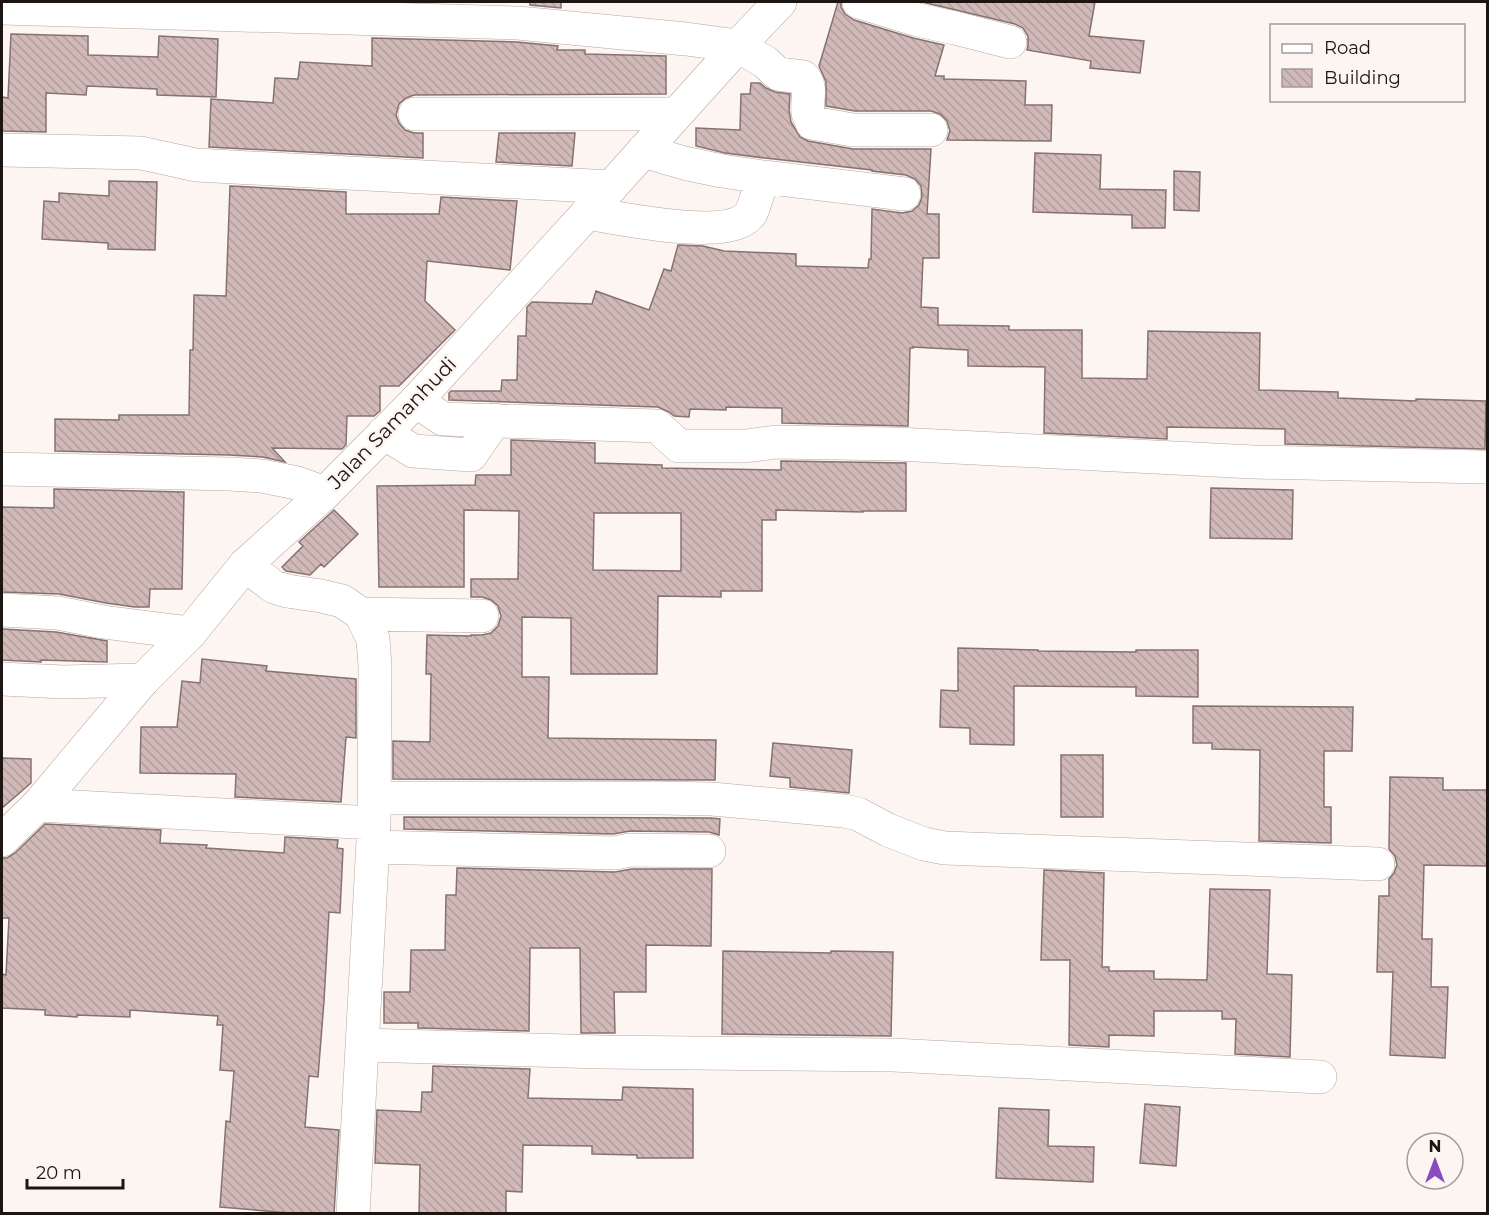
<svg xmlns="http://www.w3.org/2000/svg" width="1489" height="1215" viewBox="0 0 1489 1215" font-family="Montserrat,sans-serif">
<defs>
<pattern id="building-back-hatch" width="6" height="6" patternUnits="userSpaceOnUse" patternTransform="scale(1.5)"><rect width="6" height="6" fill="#d0b9b7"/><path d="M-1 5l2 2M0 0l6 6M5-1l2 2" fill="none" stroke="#b29e9c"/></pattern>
</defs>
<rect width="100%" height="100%" fill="#fdf5f1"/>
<path fill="url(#building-back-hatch)" stroke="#867270" stroke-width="1.5" fill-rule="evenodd" d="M530,2H561V8L530,5Z
M838,2H841V7L845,14L854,20L913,38L944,45L935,76H944V79L1026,81L1025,105H1052L1051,141L947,140L950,131L947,121L940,114L931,111H855L826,106V82L819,66Z
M922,2H1095L1089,36L1144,41L1140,73L1090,68L1091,61L1027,50L1028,46V36L1023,28L1015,24Z
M11,34L88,36V55L158,57L159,36L218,39L216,97L157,95V89L87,86L86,95L46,93V132L2,131V97L8,98Z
M372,38L517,42L558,46L557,50H585V54L666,56V94L414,95L406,98L399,104L396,115L399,123L405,130L414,133H423V158L209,147L211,99L273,103L275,78L298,79L300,62L372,66Z
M751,83H760L766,88L775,92L790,94L789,110L791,122L800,137L808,141L853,149H931L927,214H939V258H923L921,307L938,308V325L1009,326V330H1082V378L1147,379L1148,331L1260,333L1259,390L1338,392V398L1416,401V399L1486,401L1485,449L1285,444V429L1167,427V439L1044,433L1045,367L968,366V350L913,347V348H910L908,426L782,423V408L726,407V410L690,409L689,417L674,416L669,412L658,407L449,400V393L451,391H501L502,380H517L518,336H526L527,307L532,302L592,304L596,291L649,310L664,269L671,271L678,245L703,246L724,251L796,254V266L868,268L869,259H871L872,209L902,213L912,211L919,205L922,197L921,186L915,179L906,175L872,171V170L765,158L725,153L696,146V128L740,130L741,94H750Z
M499,133H575L572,166L496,162Z
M1035,153L1101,155L1100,189L1166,190L1165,228H1132V215L1033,212Z
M1174,171L1200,172L1199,211L1174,210Z
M109,181L157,182L155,250L108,249V243L42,239L44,201L59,202V193L109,196Z
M230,186L346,192V214H439L441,197L517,201L510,270L427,261L425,301L455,330L399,386H380V411L374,416H347L346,445L342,449L272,448L285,462L263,457L229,455L55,451V419L119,420V415H189L190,350H193L194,295L226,296Z
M511,440L595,443V463L662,465V468L781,470V461L906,463V511H863V512L776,510V520H762V591H721V597L658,596L657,674H571V618L522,617V677H549L548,738L716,740L715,780L393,779V741L430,742L431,674H426L427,635L471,636V635H482L491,633L498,626L501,616L498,606L491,600L482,597H471V579H518L519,511L464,510V587H379L377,486L475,485L476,475H511ZM594,513H681V571L593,570Z
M1211,488L1293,490L1292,539L1210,538Z
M54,489L184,492L182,589H150L149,607H135L106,603L59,594L2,592V507L54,508Z
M334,510L358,534L324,567L321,564L310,575L286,571L282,567L303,546L299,542Z
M2,629L56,632L107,641V662L41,660V662L2,660Z
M958,648L1038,650V651L1136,652V650H1198V697L1136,696V687L1014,686V745L970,744V728L940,727L941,690L958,691Z
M202,659L267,666L266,671L356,679V738L346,737L341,802L235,797L236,774L140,773L141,727H177L182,681L200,683Z
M1193,706L1353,707L1352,751H1324V807H1331V843L1259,841L1260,750L1212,749V743H1193Z
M773,743L852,750L849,793L790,787V778L770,776Z
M1061,755H1103V817H1061Z
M2,758L31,759V783L2,808Z
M1390,777L1443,778V790H1488V866L1424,865L1422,939H1432L1431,987H1448L1445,1058L1390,1055L1393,972H1377L1379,896H1389V879L1394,873L1397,865L1395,856L1389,849Z
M404,817L711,818L720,819L719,835L709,832L630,831L613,834L404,829Z
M45,824L161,830L160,843L207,845L206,848L284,853L285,837L338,840L337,848L343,849L340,913L329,912L324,1001L318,1077L309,1076L305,1127L339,1130L334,1214H301L220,1207L226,1121L230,1122L234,1071L220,1070L223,1025H217L218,1016L130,1010V1017L77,1015V1017L45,1015V1010L2,1008V974L6,975L9,918H2V858H7L15,853Z
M457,868L615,872L632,869H712L711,946L646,945V992H614L615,1033H581L580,948H530L529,1031L418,1028V1023H384V992H410L411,950H445L446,895H456Z
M1044,870L1104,873L1102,967H1109V971H1154V979L1207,980L1210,889L1270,890L1267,974L1292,975L1290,1057L1235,1054L1236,1019H1222V1011H1154V1036L1109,1035V1047L1069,1045L1070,960H1041Z
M723,951L831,953V951L893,952L891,1036L722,1034Z
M433,1066L530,1069L528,1098L622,1100L623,1087L693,1089V1158H637V1155L592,1154V1146L523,1145L522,1192L506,1191V1214H419L420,1165L375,1163L377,1110L421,1112L422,1092H432Z
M1145,1104L1180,1107L1176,1166L1140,1163Z
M999,1108L1049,1110L1048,1146L1094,1147L1093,1182L996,1178Z"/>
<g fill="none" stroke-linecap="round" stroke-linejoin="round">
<defs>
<path id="street" d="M859,2L918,20L955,28L1010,42
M2,8L518,23L686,39L738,46L765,62L778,74L803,77C813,87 806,100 808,113C809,116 811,120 812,123L853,130H931
M415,114H676
M2,150L141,153L196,165L611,187
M643,151L684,163L722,171L763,177L904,194
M587,213C619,218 731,243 751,213C755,205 760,186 763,177
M416,401L443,419L657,426L679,446H745L776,442L896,444L1254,462L1481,467
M384,433L413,451L471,455L495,420
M2,469L229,474L262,476L297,483L325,493
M245,565L274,587L287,591L321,596L342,601L361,614L373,639L375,666L374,823L353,1214
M2,610L58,613L103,622L190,633
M361,614L482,616
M2,679L63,682L143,680
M375,798H660L712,799L844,811L858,814L888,830L924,844L945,848L1378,864
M38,805L374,823
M373,847L615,853L630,850L709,851
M363,1045L601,1052L893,1055L1320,1077"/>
<path id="secondary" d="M2,840L38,805L143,680L190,633L245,565L325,493L416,401L611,187L738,46L780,2"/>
</defs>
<use href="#street" stroke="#baa69e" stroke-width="34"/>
<use href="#secondary" stroke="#baa69e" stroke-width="34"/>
<use href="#street" stroke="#fff" stroke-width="33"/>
<use href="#secondary" stroke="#fff" stroke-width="33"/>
</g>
<g text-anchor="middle" stroke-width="5" stroke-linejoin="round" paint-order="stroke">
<g font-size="20" fill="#1c1512" stroke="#fdf5f1">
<text transform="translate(392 423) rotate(-46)" y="7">Jalan Samanhudi</text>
</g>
</g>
<rect width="1489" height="1215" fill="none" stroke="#1c1512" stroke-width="6"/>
<rect x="1270" y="24" width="195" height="78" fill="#fdf5f1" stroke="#a39b98" stroke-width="1.5"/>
<rect x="1282" y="44" width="30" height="9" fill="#ffffff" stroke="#a39b98" stroke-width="1.5"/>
<text x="1324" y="54" font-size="18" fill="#1c1512">Road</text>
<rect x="1282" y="69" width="30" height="18" fill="url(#building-back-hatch)" stroke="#a39b98" stroke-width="1.5"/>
<text x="1324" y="84" font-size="18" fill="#1c1512">Building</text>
<g transform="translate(1435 1161)"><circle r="28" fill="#fdf5f1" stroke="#a39b98" stroke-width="1.5"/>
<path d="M0-4.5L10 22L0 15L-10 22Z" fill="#894bc0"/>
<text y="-9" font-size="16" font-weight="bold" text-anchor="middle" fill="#1c1512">N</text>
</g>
<path d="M27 1179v9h96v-9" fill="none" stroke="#1c1512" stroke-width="3"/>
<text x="36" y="1179" font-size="18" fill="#1c1512" stroke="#fdf5f1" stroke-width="4.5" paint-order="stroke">20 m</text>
</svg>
